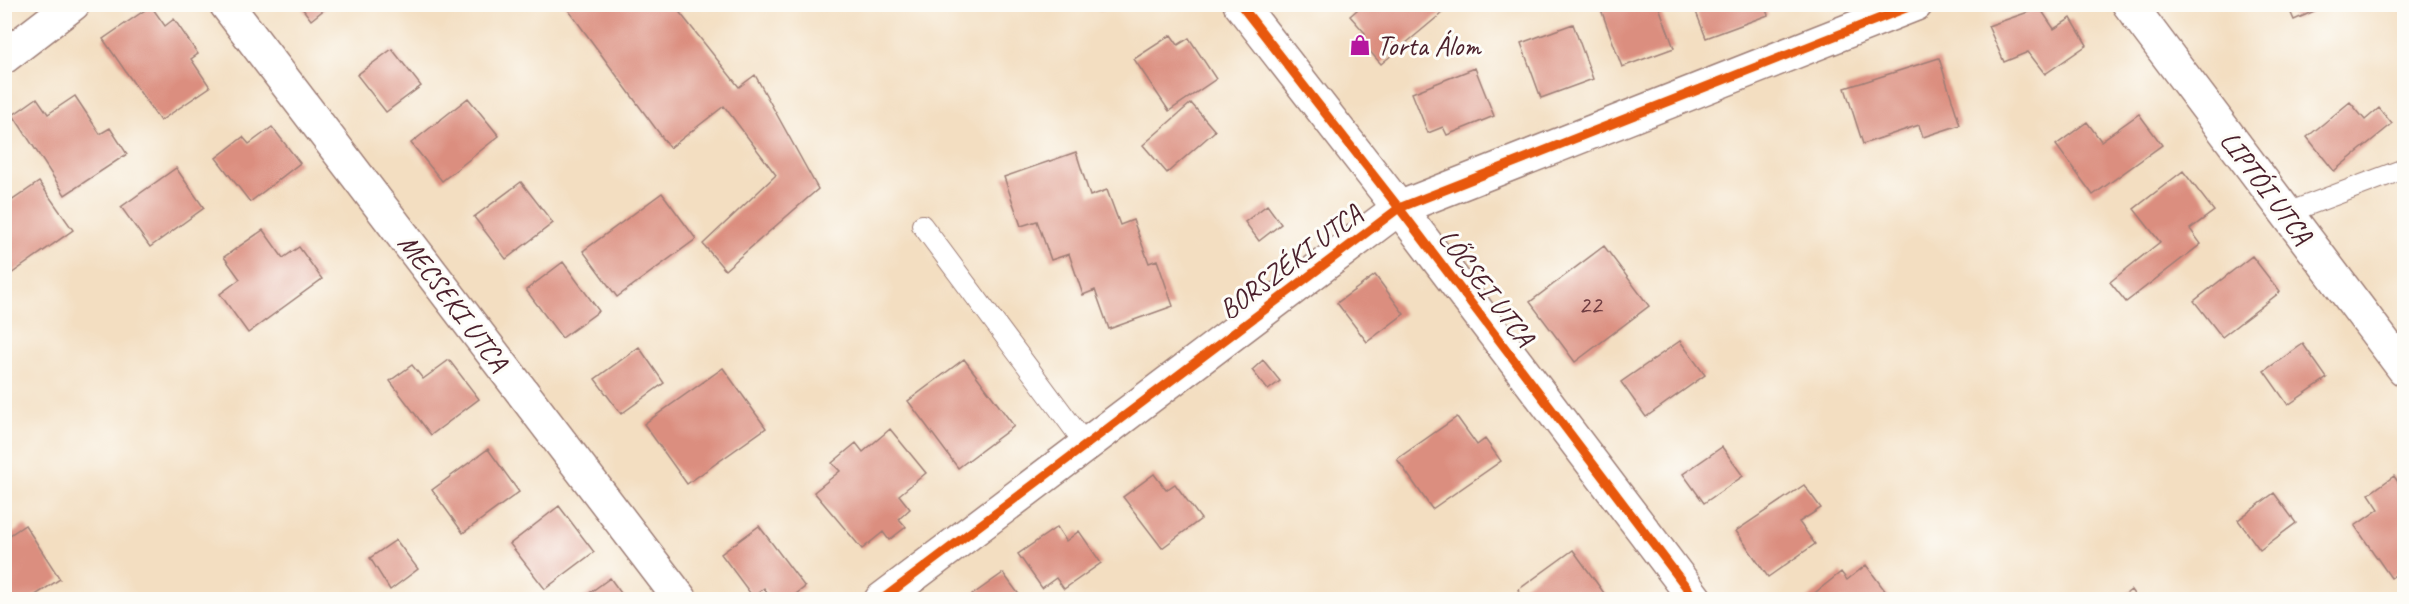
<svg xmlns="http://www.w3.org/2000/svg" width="2409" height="604" viewBox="0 0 2409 604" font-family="Caveat,sans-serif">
<rect width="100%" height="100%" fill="#fdfcf7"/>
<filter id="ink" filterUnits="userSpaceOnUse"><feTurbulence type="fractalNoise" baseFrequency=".0167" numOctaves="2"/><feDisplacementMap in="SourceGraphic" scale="12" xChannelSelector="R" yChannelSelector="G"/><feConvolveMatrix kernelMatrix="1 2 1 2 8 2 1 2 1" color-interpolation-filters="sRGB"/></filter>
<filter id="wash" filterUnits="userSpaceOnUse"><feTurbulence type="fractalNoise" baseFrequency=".008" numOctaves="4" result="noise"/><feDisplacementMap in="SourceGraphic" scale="24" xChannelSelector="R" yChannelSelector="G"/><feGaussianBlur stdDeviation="1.35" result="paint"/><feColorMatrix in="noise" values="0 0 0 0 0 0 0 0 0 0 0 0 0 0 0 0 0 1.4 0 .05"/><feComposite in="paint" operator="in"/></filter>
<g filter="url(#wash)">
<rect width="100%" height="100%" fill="#f3dec1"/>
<g id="blocks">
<path fill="#db8e7f" d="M299,4H331L311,20Z
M564,4H673L739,87L755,75L818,189L725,270L703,244L776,175L724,106L670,148Z
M1364,4H1444L1448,8L1381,64L1358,38L1365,33L1350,16Z
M1599,4H1658L1674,48L1622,67Z
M1693,4H1764L1768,15L1706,38Z
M2287,4H2330L2294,20Z
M1095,5H1110L1099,11Z
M151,6L165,26L174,19L198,54L191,59L210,87L160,121L103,39Z
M2040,8L2054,29L2071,18L2087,45L2045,74L2028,52L2004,62L1988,26Z
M1573,24L1593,79L1541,98L1521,43Z
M1171,35L1178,45L1189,38L1216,79L1169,111L1134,59Z
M392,49L421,86L386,112L357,75Z
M1939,58L1960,125L1923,137L1919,125L1863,144L1845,88Z
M1475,68L1494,116L1447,135L1443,127L1428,133L1412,93Z
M75,96L100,134L110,128L127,154L65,195L13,115L37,98L48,114Z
M468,98L499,136L442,181L411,143Z
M2350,102L2365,120L2379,108L2392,124L2334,171L2307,137Z
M1191,103L1215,131L1167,173L1143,145Z
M2139,114L2162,145L2093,195L2056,145L2087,122L2101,141Z
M272,127L300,163L250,202L216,158L243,137L249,144Z
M1076,152L1090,196L1107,190L1120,225L1133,220L1149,263L1157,260L1173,306L1109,329L1095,290L1083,295L1069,254L1051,260L1037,221L1021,226L1004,177Z
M176,168L204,208L150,247L121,207Z
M2183,171L2214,211L2190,229L2201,244L2126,302L2110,282L2160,242L2134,209Z
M39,182L73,230L11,274L4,264V206Z
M521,182L553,223L506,259L474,217Z
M662,193L696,239L617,297L583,251Z
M1267,205L1281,224L1259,241L1245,222Z
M263,230L283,258L299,247L322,279L248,333L220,294L240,279L224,257Z
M1604,246L1649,306L1575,362L1530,302Z
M2252,256L2280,292L2222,337L2194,301Z
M563,262L599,311L562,338L526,290Z
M1375,275L1404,314L1367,342L1337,303Z
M1680,341L1705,375L1646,417L1621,382Z
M2303,344L2327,378L2288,405L2264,371Z
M639,347L664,383L621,414L595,379Z
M964,359L1014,426L958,468L908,401Z
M449,360L479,399L431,435L390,381L412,365L423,379Z
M1263,360L1280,381L1268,390L1252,370Z
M723,368L766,428L687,484L644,424Z
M1457,417L1477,445L1485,439L1501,461L1432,509L1397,459Z
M890,429L926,473L899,495L910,509L899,519L906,527L889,540L883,532L862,549L814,492L840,471L832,463L856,443L863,452Z
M1722,447L1743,476L1704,503L1683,474Z
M488,449L519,492L463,533L432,490Z
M1154,474L1166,490L1175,484L1201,519L1162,548L1123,497Z
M2394,476L2404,491V568L2391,578L2355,526L2379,509L2369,494Z
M1804,485L1821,508L1799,522L1815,544L1768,577L1736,531Z
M2274,493L2296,523L2260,550L2238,520Z
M559,506L594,552L545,589L510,544Z
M25,525L60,579L28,600H4V539Z
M759,526L805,587L788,600H772L764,588L753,597L721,554Z
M1057,527L1066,541L1079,531L1101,563L1064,589L1056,578L1042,588L1018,554Z
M396,540L418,569L390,590L370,558Z
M1573,550L1609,600H1526L1518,590Z
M1866,565L1889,596L1884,600H1806L1841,572L1847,580Z
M1003,573L1023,600H965Z
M610,578L626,600H580Z
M2131,590L2138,600H2118Z"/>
</g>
</g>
<g filter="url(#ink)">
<use href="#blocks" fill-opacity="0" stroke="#9e7e76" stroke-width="1.5"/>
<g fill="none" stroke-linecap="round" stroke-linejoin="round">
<defs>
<path id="service" d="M2287,213L2404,169
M922,225L1086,445"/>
<path id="minor" d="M226,4L681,600
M2129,4L2404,369
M4,57L73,4
M881,600L1399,208L1916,4"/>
<path id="tertiary" d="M1240,4L1399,208L1696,600"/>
</defs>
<use href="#service" stroke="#9e7e76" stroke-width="22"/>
<use href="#minor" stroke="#9e7e76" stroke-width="36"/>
<use href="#tertiary" stroke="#9e7e76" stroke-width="36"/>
<use href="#service" stroke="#fff" stroke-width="20"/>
<use href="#minor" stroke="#fff" stroke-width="33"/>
<use href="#tertiary" stroke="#fff" stroke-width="33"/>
<defs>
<path id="cycleway" d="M1240,4L1399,208L1696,600
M881,600L1399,208L1916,4"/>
</defs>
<use href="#cycleway" stroke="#fdfcf7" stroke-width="13"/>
<use href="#cycleway" stroke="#e8590c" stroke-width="9"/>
</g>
</g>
<defs>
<symbol id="shop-bare" viewBox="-9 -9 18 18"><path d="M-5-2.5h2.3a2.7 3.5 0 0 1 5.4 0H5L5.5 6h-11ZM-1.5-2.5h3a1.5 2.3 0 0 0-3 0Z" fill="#b5179e" stroke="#fdfcf7" stroke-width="2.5" paint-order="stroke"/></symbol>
</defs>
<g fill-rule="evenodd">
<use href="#shop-bare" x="1345" y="30" width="30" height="30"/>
</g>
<g text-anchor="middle" stroke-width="6" stroke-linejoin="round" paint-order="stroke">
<g font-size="26" fill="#6e3b40">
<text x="1590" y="313">22</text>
</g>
<g font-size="28" fill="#4a1f2b" stroke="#fdfcf7" text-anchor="start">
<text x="1377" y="55">Torta Álom</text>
</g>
<g font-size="28" fill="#4a1f2b" stroke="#fdfcf7">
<text transform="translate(2267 187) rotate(53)" y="10">LIPTÓI UTCA</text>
<text transform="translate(1290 261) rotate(-37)" y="10">BORSZÉKI UTCA</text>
<text transform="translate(1487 287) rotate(53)" y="10">LŐCSEI UTCA</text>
<text transform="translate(454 302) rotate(53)" y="10">MECSEKI UTCA</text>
</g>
</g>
<rect width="2409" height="604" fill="none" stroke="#fdfcf7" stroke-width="24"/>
</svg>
